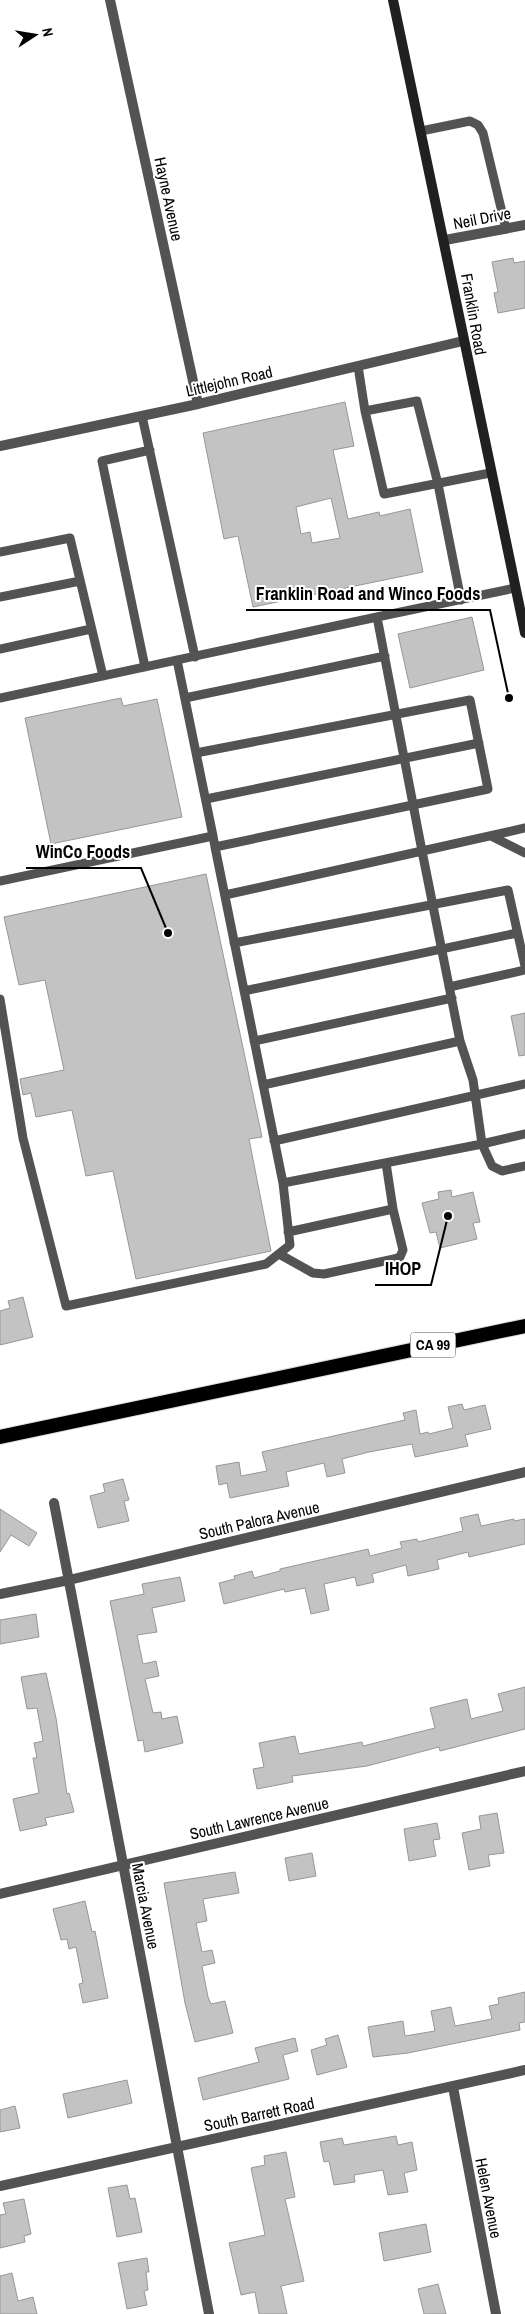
<svg xmlns="http://www.w3.org/2000/svg" width="525" height="2314" viewBox="0 0 525 2314" font-family="'Archivo Narrow',sans-serif">
<rect width="100%" height="100%" fill="#fff"/>
<path fill="#c3c3c3" stroke="#979797" fill-rule="evenodd" d="M513,258L514,263L525,261V308L498,313L494,293L498,292L492,262Z
M345,402L354,446L333,450L348,519L379,512L380,516L410,509L423,572L253,607L238,536L224,539L203,433ZM331,498L340,538L312,543L310,532L301,534L296,507Z
M472,617L484,670L410,688L398,634Z
M121,698L123,706L157,699L182,817L51,844L25,718Z
M206,874L262,1137L249,1139L271,1251L136,1279L113,1171L86,1176L72,1110L36,1117L31,1093L23,1095L20,1079L64,1070L45,980L19,985L4,917Z
M525,1013V1055L519,1056L511,1016Z
M451,1190L452,1197L473,1192L480,1222L473,1223L477,1239L440,1248L436,1232L430,1233L422,1203L439,1199L438,1192Z
M23,1297L33,1337L0,1345V1311L10,1308L8,1301Z
M462,1404L464,1410L485,1405L491,1429L465,1435L468,1446L415,1457L412,1444L369,1452L342,1459L345,1473L327,1477L324,1463L286,1472L289,1486L230,1498L227,1483L219,1485L216,1466L239,1462L241,1476L267,1471L262,1452L405,1420L403,1413L416,1410L420,1434L428,1432L429,1434L453,1428L448,1407Z
M123,1479L129,1500L124,1501L129,1521L98,1528L90,1496L105,1492L103,1484Z
M0,1509L37,1533L29,1546L11,1535L0,1552Z
M478,1514L481,1526L514,1519V1521L525,1519V1544L469,1557L468,1552L437,1560L439,1569L408,1576L406,1565L372,1574L374,1582L357,1586L355,1577L324,1584L329,1610L311,1614L305,1588L285,1592L284,1589L224,1604L219,1583L235,1579L234,1576L252,1571L254,1578L280,1571V1569L368,1549L370,1556L402,1548L400,1542L417,1539L418,1542L463,1531L460,1518Z
M180,1577L185,1601L152,1608L157,1632L137,1635L143,1664L156,1661L159,1676L145,1679L153,1713L161,1712L162,1719L177,1716L183,1743L145,1752L143,1740L138,1741L110,1601L144,1594L142,1584Z
M36,1614L39,1637L0,1644V1620Z
M46,1673L56,1718L67,1794L69,1793L74,1812L45,1818L47,1825L20,1831L13,1799L39,1793L33,1758H37L34,1743L43,1741L37,1708L27,1709L21,1677Z
M525,1687V1729L440,1751L439,1747L367,1766L292,1776L293,1782L257,1789L253,1769L264,1767L259,1743L295,1736L299,1754L362,1742L363,1746L435,1728L430,1708L467,1699L471,1719L503,1711L498,1694Z
M497,1813L504,1853L488,1855L490,1866L469,1870L462,1833L481,1829L479,1816Z
M437,1823L440,1839L433,1840L436,1856L409,1861L404,1829Z
M312,1853L316,1876L289,1881L285,1858Z
M235,1872L239,1893L203,1899L207,1921L196,1923L202,1952L212,1950L215,1963L202,1966L208,1997L211,2004L225,2001L233,2033L195,2042L185,2003L164,1883Z
M85,1901L92,1932L95,1931L108,1998L83,2003L79,1984L83,1983L76,1947L69,1949L67,1939L61,1940L53,1909Z
M525,1992V2022L519,2023L520,2030L408,2053L373,2057L368,2027L403,2021L405,2036L435,2031L431,2011L451,2007L455,2026L492,2019L489,2006L499,2004L498,1998Z
M338,2035L347,2067L317,2075L311,2050L327,2045L325,2039Z
M295,2038L298,2051L283,2055L289,2079L203,2100L198,2078L259,2062L255,2048Z
M127,2080L132,2103L68,2118L63,2094Z
M15,2106L20,2128L0,2132V2110Z
M396,2136L398,2145L412,2142L417,2170L404,2173L408,2192L388,2195L383,2170L354,2175L355,2182L334,2185L329,2161L324,2162L320,2142L342,2138L344,2145Z
M286,2152L295,2197L285,2199L304,2281L281,2286L287,2314H259L255,2292L241,2295L229,2243L265,2235L251,2168L265,2165L264,2156Z
M127,2185L130,2199L135,2198L142,2232L117,2237L108,2188Z
M24,2199L31,2234L24,2236L25,2242L0,2248V2215L6,2214L3,2203Z
M426,2224L431,2252L384,2261L379,2233Z
M147,2258L149,2272H146L148,2290L144,2291L147,2305L127,2309L118,2263Z
M12,2273L18,2301L33,2297L37,2314H0V2276Z
M438,2284L446,2314H424L418,2289Z"/>
<g fill="none" stroke-linecap="round" stroke-linejoin="round">
<defs>
<path id="trunk" d="M0,1437L525,1326"/>
</defs>
<use href="#trunk" stroke="#dbdbdb" stroke-width="16"/>
<path stroke="#535353" stroke-width="9" d="M421,131L470,121L478,125L483,133L506,229
M358,366L365,411L384,494L490,473
M365,411L417,401L438,484L461,600
M142,416L195,657
M0,552L70,538L103,676
M515,588L377,617L422,851L525,828
M0,597L80,581
M0,649L91,629
M177,660L213,836
M145,667L102,461L150,450
M0,698L377,617
M185,698L385,656
M206,799L479,743
M491,836L525,853
M215,847L283,1183
M0,881L213,836L215,847L488,789L470,700L196,753
M234,943L508,890L525,966
M449,987L525,970
M244,991L517,933
M0,999L23,1138L66,1306L266,1264L290,1245L283,1183L482,1144L473,1080L460,1041L422,851L225,895
M254,1041L452,998
M263,1085L460,1041
M525,1134L482,1144L492,1166L502,1171L525,1166
M274,1141L525,1084
M288,1232L393,1209L386,1163
M279,1254L313,1273L324,1274L394,1259L400,1257L403,1250L393,1209"/>
<path stroke="#535353" stroke-width="10" d="M110,0L198,404
M445,240L525,225
M0,446L198,404L463,341
M54,1503L209,2314
M0,1594L69,1580L525,1472
M0,1894L525,1771
M453,2087L496,2314
M0,2186L525,2070"/>
<path stroke="#202020" stroke-width="10" d="M393,0C439,211 480,422 525,633"/>
<use href="#trunk" stroke="#000" stroke-width="14"/>
</g>
<g text-anchor="middle" stroke-width="4" stroke-linejoin="round" paint-order="stroke">
<rect fill="#fff" stroke="#4c4c4c" stroke-width="1" x="410.5" y="1332.5" width="45" height="25" rx="4"/>
<g font-size="15" font-weight="bold" fill="#000">
<text x="433" y="1350">CA 99</text>
</g>
<g font-size="16" fill="#000" stroke="#fff">
<text transform="translate(169 199) rotate(78)" y="6">Hayne Avenue</text>
<text transform="translate(482 218) rotate(-11)" y="6">Neil Drive</text>
<text transform="translate(474 314) rotate(80)" y="6">Franklin Road</text>
<text transform="translate(229 381) rotate(-13)" y="6">Littlejohn Road</text>
<text transform="translate(259 1520) rotate(-13)" y="6">South Palora Avenue</text>
<text transform="translate(259 1818) rotate(-13)" y="6">South Lawrence Avenue</text>
<text transform="translate(146 1906) rotate(79)" y="6">Marcia Avenue</text>
<text transform="translate(259 2114) rotate(-12)" y="6">South Barrett Road</text>
<text transform="translate(489 2198) rotate(79)" y="6">Helen Avenue</text>
</g>
</g>
<path fill="none" stroke="#000" stroke-width="2" d="M509 698L490 610H246M168 933L141 868H26M448 1216L431 1285H375"/>
<g fill="#000" stroke="#fff" stroke-width="2">
<circle cx="509" cy="698" r="5"/>
<circle cx="168" cy="933" r="5"/>
<circle cx="448" cy="1216" r="5"/>
</g>
<g font-size="18" text-anchor="middle" font-weight="bold" fill="#000" stroke="#fff" stroke-width="4" stroke-linejoin="round" paint-order="stroke">
<text x="368" y="600">Franklin Road and Winco Foods</text>
<text x="83" y="858">WinCo Foods</text>
<text x="403" y="1275">IHOP</text>
</g>
<g transform="translate(35 35) rotate(78)" stroke="#ffffff" stroke-width="4" paint-order="stroke">
<path d="M0-4L9 19L0 12L-9 19Z" fill="#000000"/>
<text y="-8" font-size="14" font-weight="bold" text-anchor="middle" fill="#000000">N</text>
</g>
</svg>
